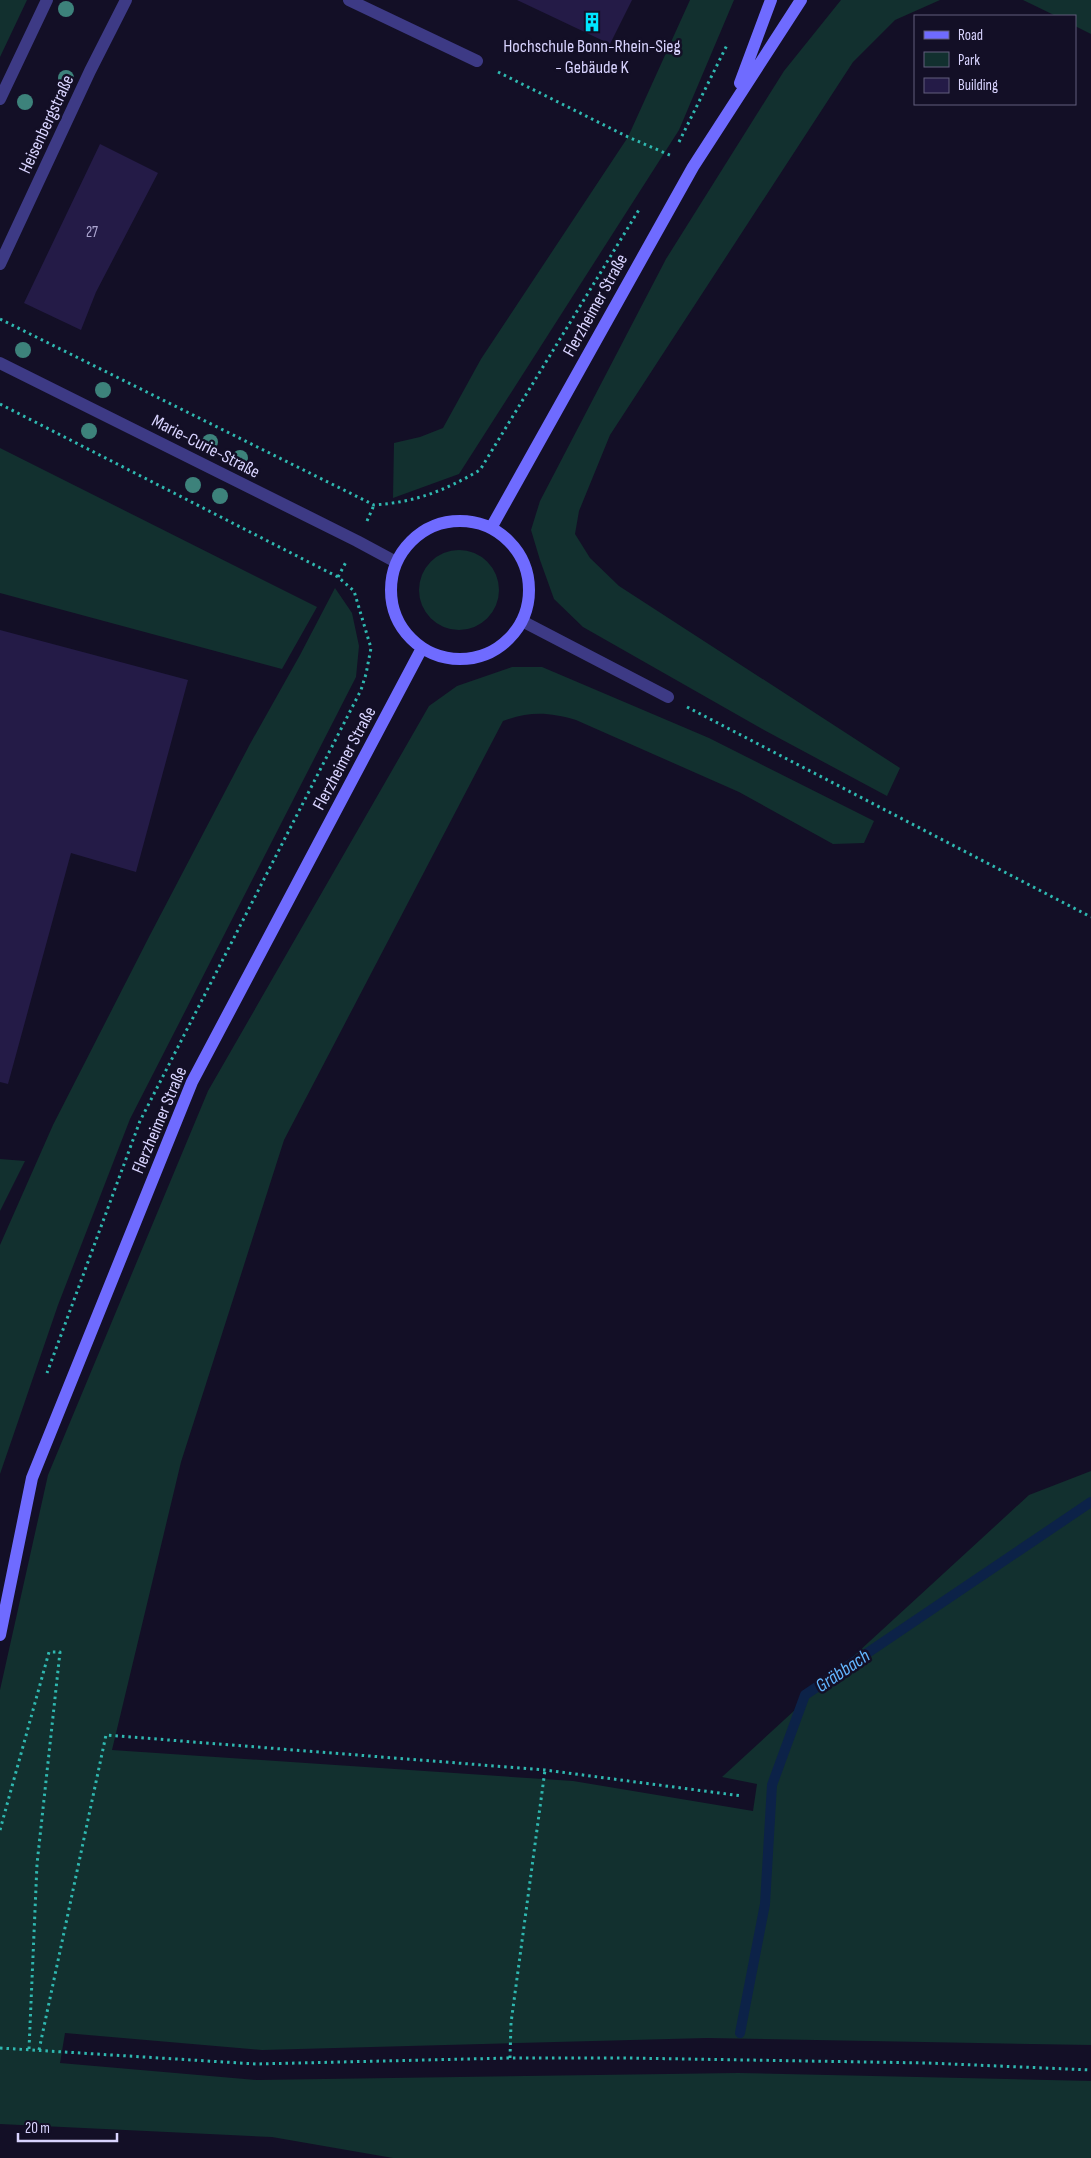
<svg xmlns="http://www.w3.org/2000/svg" width="1091" height="2158" viewBox="0 0 1091 2158" font-family="'Sofia Sans Condensed',sans-serif">
<rect width="100%" height="100%" fill="#130f26"/>
<path fill="#12302f" d="M0,0H27L0,57Z
M690,0H734L679,130L459,474L393,498L394,443L420,437L443,428L481,359L628,137Z
M841,0H940L895,20L853,62L610,435L579,511L575,534L590,558L619,586L900,768L887,796L764,730L583,627L554,599L540,560L531,530L540,501L666,259L784,71Z
M1023,0H1091V34L1075,26V16H1056Z
M0,448L317,607L282,669L0,593Z
M419 590a40 40 0 1 1 80 0a40 40 0 1 1-80 0Z
M335,588L352,613L359,646L356,677L130,1119L58,1305L0,1474V1245L53,1125L150,935L250,744L300,655Z
M512,667H542L709,738L874,821L864,843L833,844L739,792L576,720C549,712 530,711 503,721L284,1140L181,1462L112,1750L573,1781L753,1811L757,1784L722,1777L1029,1495L1091,1471V2045L707,2038L262,2050L65,2033L60,2063L257,2080L738,2073L1091,2081V2158H393L272,2137L0,2124V1690L48,1475L208,1091L429,706L457,686Z
M0,1159L25,1161L0,1211Z"/>
<g fill="none" stroke-linecap="round" stroke-linejoin="round">
<path stroke="#0c2248" stroke-width="10" d="M740,2033L765,1904L772,1785L805,1695L1091,1502"/>
</g>
<path fill="#241b47" d="M517,0H632L610,44Z
M100,144L158,173L96,292L81,330L24,303Z
M0,630L188,680L136,872L71,853L8,1084L0,1082Z"/>
<g fill="none" stroke-linecap="round" stroke-linejoin="round">
<path stroke="#2fb8b0" stroke-width="3" stroke-dasharray="2.5 4" stroke-linecap="butt" d="M498,72L628,137L672,156
M679,142L727,45
M0,319L374,505C416,502 444,491 480,470L640,208
M0,404L338,577L354,591L371,648L366,674L361,690L140,1121L47,1373
M367,521L374,505
M338,577L346,562
M687,707L1091,917
M0,1830L49,1652H60L37,1864L29,2049
M0,2048L256,2064L510,2058H625L928,2063L1091,2070
M39,2050L106,1735L545,1770L742,1796
M510,2058L511,2023L545,1770"/>
<path stroke="#3d3a85" stroke-width="12" d="M349,0L477,61
M0,99L47,0
M0,264L90,71L126,0
M0,363L357,541L396,562
M522,621L668,697"/>
<path stroke="#6f6bff" stroke-width="12" d="M740,83L771,0
M391 590a69 69 0 1 1 138 0a69 69 0 1 1-138 0Z
M491,528L693,167L801,0
M0,1635L32,1478L192,1082L422,648"/>
</g>
<g fill="#3d827b">
<circle cx="66" cy="9" r="8"/>
<circle cx="66" cy="78" r="8"/>
<circle cx="25" cy="102" r="8"/>
<circle cx="23" cy="350" r="8"/>
<circle cx="103" cy="390" r="8"/>
<circle cx="89" cy="431" r="8"/>
<circle cx="210" cy="442" r="8"/>
<circle cx="240" cy="458" r="8"/>
<circle cx="193" cy="485" r="8"/>
<circle cx="220" cy="496" r="8"/>
</g>
<defs>
<symbol id="building-bare" viewBox="-9 -9 18 18"><path d="M-4-6H4V6H1V3H-1V6H-4ZM-2.5-4.3h1.7v1.8h-1.7ZM.8-4.3h1.7v1.8H.8ZM-2.5-1h1.7V.8h-1.7ZM.8-1h1.7V.8H.8Z" fill="#00e5ff" stroke="#130f26" stroke-width="2.5" paint-order="stroke"/></symbol>
</defs>
<g fill-rule="evenodd">
<use href="#building-bare" x="578" y="8" width="28" height="28"/>
</g>
<g text-anchor="middle" stroke-width="5" stroke-linejoin="round" paint-order="stroke">
<g font-size="15" fill="#aca6d1">
<text x="92" y="237">27</text>
</g>
<g font-size="18" fill="#d9d4ff" stroke="#130f26">
<text x="592" y="52">Hochschule Bonn-Rhein-Sieg<tspan x="592" dy="21">- Gebäude K</tspan></text>
</g>
<g font-size="18" fill="#d9d4ff" stroke="#130f26">
<text transform="translate(46 124) rotate(-65)" y="6">Heisenbergstraße</text>
<text transform="translate(595 305) rotate(-61)" y="6">Flerzheimer Straße</text>
<text transform="translate(206 446) rotate(27)" y="6">Marie-Curie-Straße</text>
<text transform="translate(344 758) rotate(-62)" y="6">Flerzheimer Straße</text>
<text transform="translate(159 1120) rotate(-67)" y="6">Flerzheimer Straße</text>
</g>
<g font-size="19" font-style="italic" fill="#62b6ff" stroke="#130f26">
<text transform="translate(842 1670) rotate(-34)" y="7">Gräbbach</text>
</g>
</g>
<rect x="914" y="15" width="162" height="90" fill="#130f26" stroke="#625e7d"/>
<rect x="924" y="31" width="25" height="8" fill="#6f6bff" stroke="#625e7d"/>
<text x="958" y="40" font-size="15" fill="#d9d4ff">Road</text>
<rect x="924" y="52" width="25" height="15" fill="#12302f" stroke="#625e7d"/>
<text x="958" y="65" font-size="15" fill="#d9d4ff">Park</text>
<rect x="924" y="78" width="25" height="15" fill="#241b47" stroke="#625e7d"/>
<text x="958" y="90" font-size="15" fill="#d9d4ff">Building</text>
<path d="M18 2133v8h99v-8" fill="none" stroke="#d9d4ff" stroke-width="2.5"/>
<text x="25" y="2133" font-size="15" fill="#d9d4ff" stroke="#130f26" stroke-width="4" paint-order="stroke">20 m</text>
</svg>
